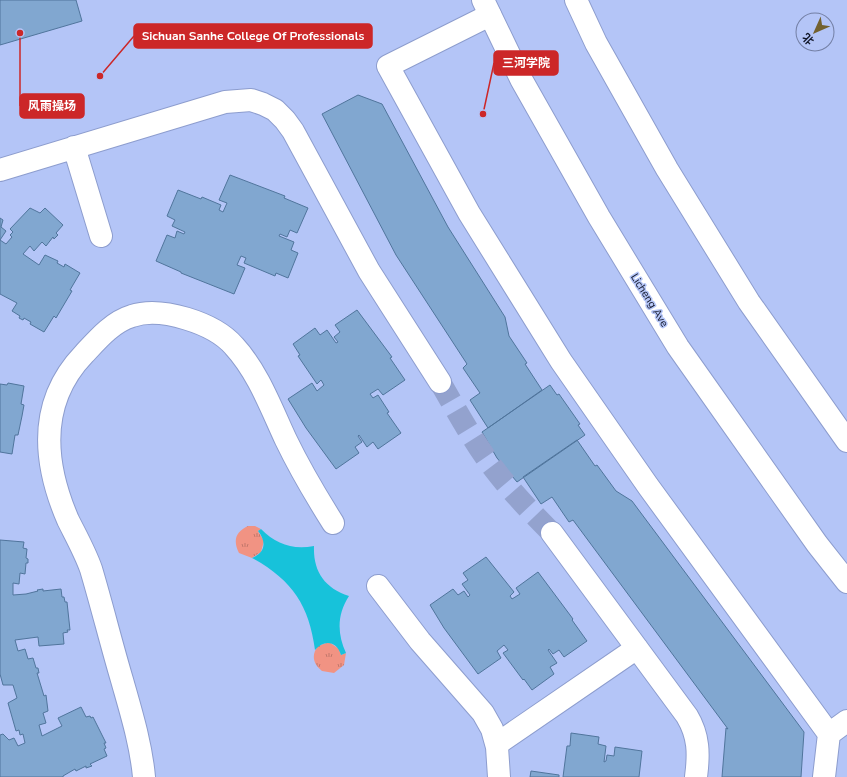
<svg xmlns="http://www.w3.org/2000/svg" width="847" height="777" viewBox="0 0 847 777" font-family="'Nunito Sans','Noto Sans SC',sans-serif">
<defs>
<pattern id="grass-tufts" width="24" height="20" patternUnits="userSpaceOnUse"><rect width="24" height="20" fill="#f19383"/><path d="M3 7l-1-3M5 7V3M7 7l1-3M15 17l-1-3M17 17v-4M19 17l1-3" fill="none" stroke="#c2776b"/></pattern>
</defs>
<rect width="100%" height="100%" fill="#b4c5f7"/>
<path fill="url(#grass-tufts)" d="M248,526H255L261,529L258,531L264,541L261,552L252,558L239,553C233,541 235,532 248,526Z
M329,642L339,649L341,655L346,653L344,665L334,673L322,671C313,664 311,655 318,646Z"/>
<path fill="#17c2da" d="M261,529C276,544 292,550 314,546C313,571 324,588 349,596C337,615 337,633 346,653L341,655C337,641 324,639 315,650C309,605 292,580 252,558C265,553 267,542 258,531Z"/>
<path fill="#81a7d0" stroke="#50759c" d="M0,0H76L82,21L0,45Z
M358,95L382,104L448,227L505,317L509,336L527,363L525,364L542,390L488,428L470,400L480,393L463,368L467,364L396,255L322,114Z
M230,175L285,196L284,198L308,208L297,233L290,230L287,237L280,234L279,236L294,242L291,250L298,253L288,278L276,273L275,276L244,263L246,258L241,256L237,265L245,268L234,294L181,273V272L156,261L167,235L175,238L177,231L184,234L185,232L172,226L175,220L167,216L178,190L201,199L202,197L221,205L219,210L223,212L227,203L219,200Z
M30,208L40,213L45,208L63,225L56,233L58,235L54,239L53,237L46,246L42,242L34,251L30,246L23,254L39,265L45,255L58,261L57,263L64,267L65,264L80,273L70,290L72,291L56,318L54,316L44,332L30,324L31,322L24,318L23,320L19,318L20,316L12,311L17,303L0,294V218L3,220L1,227L6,231L0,240L6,244L12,237L10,235L13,232L10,229Z
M357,310L392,357L390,358L405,380L383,395L378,389L370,394L373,398L378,395L389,412L387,413L401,433L378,449L373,442L367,447L359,435L358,436L362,442L355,447L359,453L336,469L306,428L288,399L312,383L317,391L324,385L321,380L317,384L298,356L300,355L293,344L315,328L320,335L327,330L336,343L338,342L334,337L340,332L335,325Z
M8,383L24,386L21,404L24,405L22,416L18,435H15L12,454L0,452V384L7,385Z
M550,385L557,395L559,394L580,424L578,425L585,435L517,482L497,458L482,432Z
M577,440L595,466L597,465L616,491L632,501L804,732L801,777H722L726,728L728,729L573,520L569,522L552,497L541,504L523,477Z
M0,540L24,542L23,548L27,549L26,558L28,559V563H26L25,574L20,573L19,584L13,583V595L26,594L38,591L37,590L43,589V591L61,589L62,597H64L65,602H67L70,630H67L68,632L63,633L64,644L39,646L38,637L15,640L18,651L25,649L28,659L33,658L36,668H38L39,673H37L44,696L46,695L48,711L43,713L46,723L39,725L42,736L62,726L58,718L81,707L86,717L90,716L91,718L93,717L106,743H104L106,748L104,749L107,756L90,764L92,766L86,768V766L76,771L75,769L63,776V777H0V735L3,734L9,740L14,738L18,746L25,743L23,734L20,735L19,730L16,731L8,703L17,698L13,685H3L0,674Z
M486,557L514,592L510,596L512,599L520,594L516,588L538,572L573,619L572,620L587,641L564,657L559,650L553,654L549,649L548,650L557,663L550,667L554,674L532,690L524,679L523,680L503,653L508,650L504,645L497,651L501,658L478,674L444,628L430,605L453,589L458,595L464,591L468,597L470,595L462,584L468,580L463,573Z
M571,733L599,737L598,744L606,746L604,762L606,761L607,755L614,756L615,747L642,751L639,777H563L567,746H570Z
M531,771L559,775V777H530Z"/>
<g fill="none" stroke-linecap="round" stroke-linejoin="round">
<path stroke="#93a2ce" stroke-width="22" stroke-dasharray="22 11" stroke-linecap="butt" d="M440,382C456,410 472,439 491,465C509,489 530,511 552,533"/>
<defs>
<path id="minor" d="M490,15L388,66L469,213L561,361L648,486L829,734L824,777
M74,147L101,236
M0,170L225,102L251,100L263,104L275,110L285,120L293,131L369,271L440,382
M552,533L687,716C699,736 699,754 696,777
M378,586L420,641L483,713L492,729L497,747L499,777
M829,734L847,721
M497,744L637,648
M144,777C141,744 131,712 122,680C111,643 102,606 91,569C85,552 76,536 68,520C43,462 38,402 84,354C97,340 112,322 132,316C161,306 214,323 234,346C258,372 271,408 286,440C300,469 316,496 333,523"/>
<path id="major" d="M483,0L521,79L599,217L678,347L817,544L847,582
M576,0L596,43L667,169L749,302L847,441"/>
</defs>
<use href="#minor" stroke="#8d9dce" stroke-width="24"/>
<use href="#major" stroke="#8d9dce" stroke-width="24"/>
<use href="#minor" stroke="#fff" stroke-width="22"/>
<use href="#major" stroke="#fff" stroke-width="22"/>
</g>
<g text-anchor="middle" stroke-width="3" stroke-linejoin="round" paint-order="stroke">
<g font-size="11" fill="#111628" stroke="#b4c5f7">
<text transform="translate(650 300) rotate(58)" y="4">Licheng Ave</text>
</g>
</g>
<path fill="none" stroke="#cc2728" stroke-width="1.5" d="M100 76L134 36M483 114L494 63M20 33L20 106"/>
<g fill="#cc2728" stroke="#b4c5f7" stroke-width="1.5">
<circle cx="100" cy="76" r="4"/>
<circle cx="483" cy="114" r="4"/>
<circle cx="20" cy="33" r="4"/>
</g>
<g fill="#cc2728" stroke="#cc2728" stroke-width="1.5">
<rect x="134" y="24" width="238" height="24" rx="4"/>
<rect x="494" y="51" width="64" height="24" rx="4"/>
<rect x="20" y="94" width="64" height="24" rx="4"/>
</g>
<g font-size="12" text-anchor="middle" font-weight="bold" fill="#fff">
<text x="253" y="40">Sichuan Sanhe College Of Professionals</text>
<text x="526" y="67">三河学院</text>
<text x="52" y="110">风雨操场</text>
</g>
<g transform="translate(815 32) rotate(225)"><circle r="19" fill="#b4c5f7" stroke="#737fa4"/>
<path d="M0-3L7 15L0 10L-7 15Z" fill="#73612f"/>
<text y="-6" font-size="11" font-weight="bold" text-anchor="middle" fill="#111628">北</text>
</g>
</svg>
